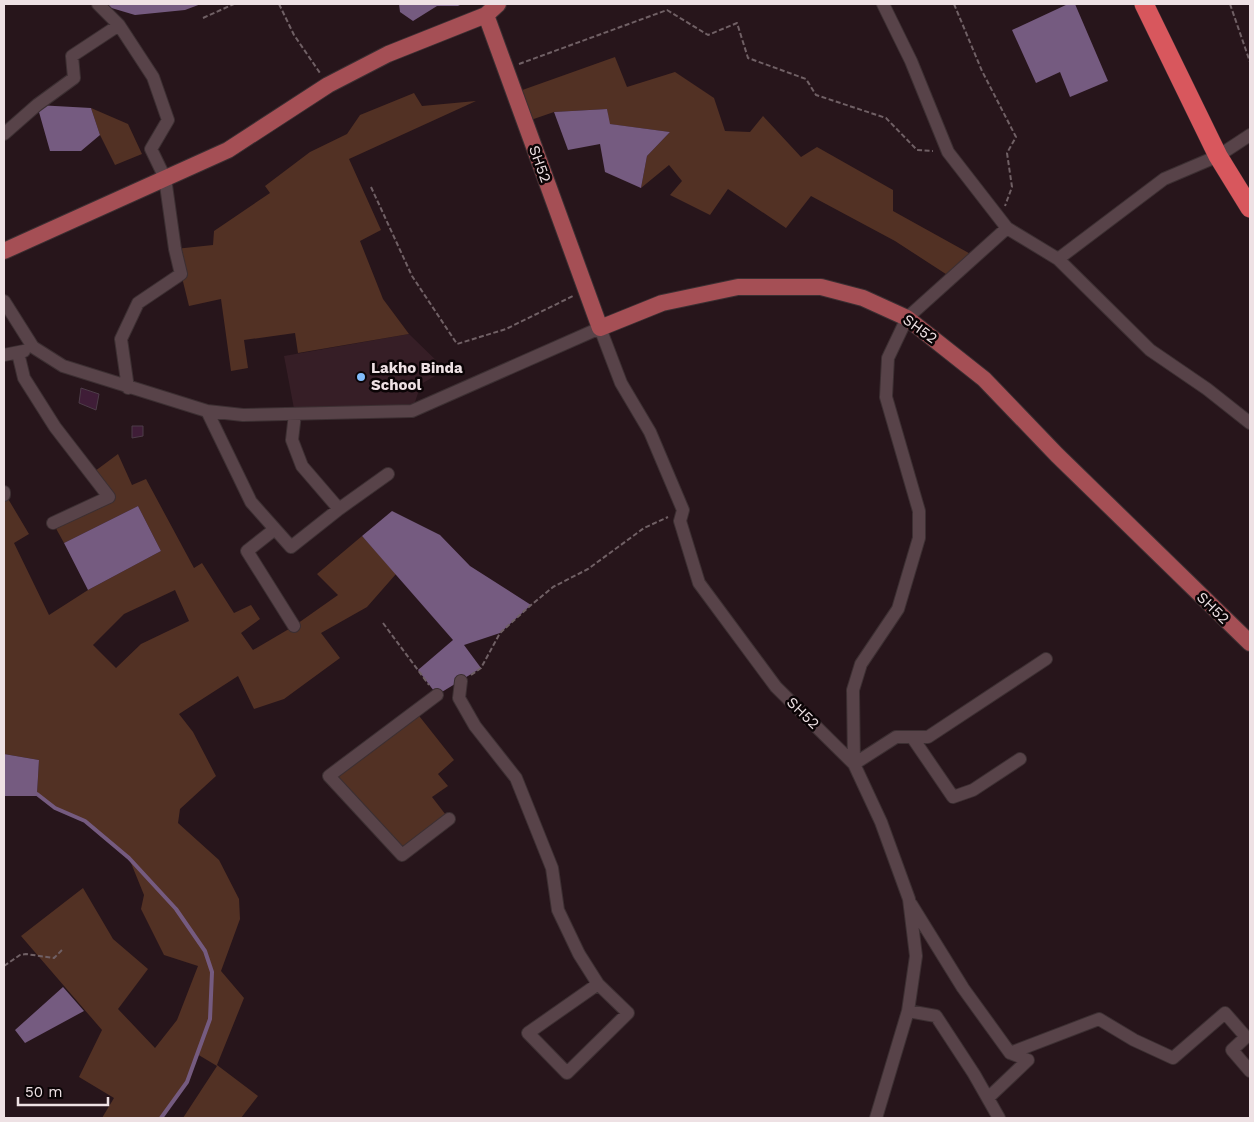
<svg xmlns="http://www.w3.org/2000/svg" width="1254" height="1122" viewBox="0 0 1254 1122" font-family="'Work Sans',sans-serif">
<rect width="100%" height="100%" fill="#27151b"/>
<path fill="#361e26" d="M409,334L446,370L421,384L412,411L295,414L284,356Z"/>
<path fill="#523124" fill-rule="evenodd" d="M615,57L627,87L675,72L714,98L725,131L750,132L763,116L801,157L817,147L893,190V211L976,257L952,278L895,241L811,196L786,228L728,189L710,215L670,195L682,181L669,165L641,188L647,156L670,132L609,124L607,109L554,112L525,122L514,93Z
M414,93L422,106L476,101L349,159L381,230L360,241L383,299L409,334L298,353L295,333L244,340L248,368L231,371L221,299L189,306L175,249L213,245L214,231L270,193L265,186L310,152L347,134L360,115Z
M91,108L128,124L142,154L115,165L100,135Z
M118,454L132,485L146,479L194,568L202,563L234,613L251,605L260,619L241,633L253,650L294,626L338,595L317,574L362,536L396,574L367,607L321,633L340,658L284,699L254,709L238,676L179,714L193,732L216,776L180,809L178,823L219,860L239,899L240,919L221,971L244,998L217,1065L258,1096L241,1118H183L217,1066L197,1054L187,1082L161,1118H102L114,1098L79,1077L102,1030L21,936L83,888L113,939L148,969L118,1009L155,1048L177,1020L198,966L164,955L141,909L144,895L129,858L85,821L55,808L37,794L39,760L4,754V492L29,534L14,543L49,615L88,590L161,551L138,506L64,543L53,523L109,497L91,474ZM175,590L189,621L141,644L116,668L93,645L124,614Z
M416,712L454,760L438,774L448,786L432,797L449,819L402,855L329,776Z"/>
<path fill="#755b80" d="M98,4H201L185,10L135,15Z
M399,4H462L458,6H437L413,21L400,12Z
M1068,4H1075L1108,81L1070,97L1060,72L1036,83L1012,30Z
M37,105L91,108L100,135L81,151H50Z
M607,109L610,124L670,132L647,156L641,188L605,172L600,144L568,150L554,112Z
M138,506L161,551L88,590L64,543Z
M392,511L440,535L470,566L531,605L500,633L464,645L481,668L437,695L418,670L453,640L362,536Z
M4,754L39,760L37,794H4Z
M63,987L84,1011L25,1043L15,1030Z"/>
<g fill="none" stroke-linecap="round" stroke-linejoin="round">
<path stroke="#755b80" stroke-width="4" d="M4,794H37L55,808L85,821L129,858L176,909L205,951L212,972L210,1019L187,1082L161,1118"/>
</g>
<path fill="#3f1d37" stroke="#4d3c48" d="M81,388L99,394L96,410L79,403Z
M132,426H143V436L132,438Z"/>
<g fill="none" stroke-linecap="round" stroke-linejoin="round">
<defs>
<path id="minor" d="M98,4L119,25L153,77L168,120L151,149L165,178L175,249L181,274L138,303L121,339L128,388
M883,4L911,61L948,152L1007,228L1058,259L1150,350L1207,389L1250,423
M4,134L37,105L74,78L72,56L119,25
M1058,259L1164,179L1218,156L1250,135
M4,301L33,347L63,366L207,411L243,415L412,411L600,328L621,383L650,432L683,510L680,521L699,583L776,687L854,764L881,822L909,899L916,956L908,1011L876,1118
M18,353L24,378L55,427L109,497L53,523
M4,355L24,351
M207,411L251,502L275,529L247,551L294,626
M295,414L292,440L302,466L339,509L388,474
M4,492V495
M275,529L291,547L339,509
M461,681L459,698L475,726L516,778L552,868L558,910L579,954L598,984L528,1033L567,1073L628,1013L598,984
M437,695L329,776L402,855L449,819
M912,737L953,797L973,790L1020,759
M854,764L853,690L861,664L898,609L919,538V511L886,397L888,358L907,318L1007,228
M854,764L896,737H928L1046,659
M911,904L963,988L1010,1053L1099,1019L1134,1040L1173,1058L1225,1013L1246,1037L1232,1050L1250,1071
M908,1011L936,1016L974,1074L999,1118
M988,1098L1028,1060L1010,1053"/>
<path id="major" d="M486,15L600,328L662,303L738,287H821L863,298L907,318L984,379L1057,455L1250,643
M4,251L228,150L328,85L388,54L486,15L498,4"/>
<path id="highway" d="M1144,4L1218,156L1250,208"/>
</defs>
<use href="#minor" stroke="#3c2f32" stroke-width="14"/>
<use href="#major" stroke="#3c2f32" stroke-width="18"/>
<use href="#highway" stroke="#3c2f32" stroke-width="20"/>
<path stroke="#706065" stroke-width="2" stroke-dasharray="5 2.5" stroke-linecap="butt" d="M279,4L294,35L320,73
M954,4L982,71L1016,137L1007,153L1012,187L1005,206
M1230,4L1250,62
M203,18L234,4
M519,64L667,10L708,35L737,23L748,58L806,79L816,95L886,118L917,150L933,151
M371,187L412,276L457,344L506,329L573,296
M383,623L429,685
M471,675L481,668L500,633L531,605L553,587L588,569L644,528L668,517
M4,966L20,955L26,954L54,958L62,950"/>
<use href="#minor" stroke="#584349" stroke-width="12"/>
<use href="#major" stroke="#a54f55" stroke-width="16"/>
<use href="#highway" stroke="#d8575d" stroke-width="19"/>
</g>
<circle fill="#82bcfa" stroke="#0b0406" stroke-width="2" cx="361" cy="377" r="5"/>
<g text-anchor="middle" stroke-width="5" stroke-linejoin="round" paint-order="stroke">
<g font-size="15" fill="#eee1e4" stroke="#0b0406">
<text transform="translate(540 164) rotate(70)" y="5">SH52</text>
<text transform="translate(920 329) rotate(36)" y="5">SH52</text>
<text transform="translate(1213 608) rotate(44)" y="5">SH52</text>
<text transform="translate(803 713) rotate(44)" y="5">SH52</text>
</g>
<g font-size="15" font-weight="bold" fill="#eee1e4" stroke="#0b0406" text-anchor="start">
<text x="371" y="373">Lakho Binda<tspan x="371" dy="17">School</tspan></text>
</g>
</g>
<rect width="1254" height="1122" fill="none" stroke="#eee1e4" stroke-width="10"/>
<path d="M18 1097v8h90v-8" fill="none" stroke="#eee1e4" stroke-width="2.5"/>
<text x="25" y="1097" font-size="15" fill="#eee1e4" stroke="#0b0406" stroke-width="4" paint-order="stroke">50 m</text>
</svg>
